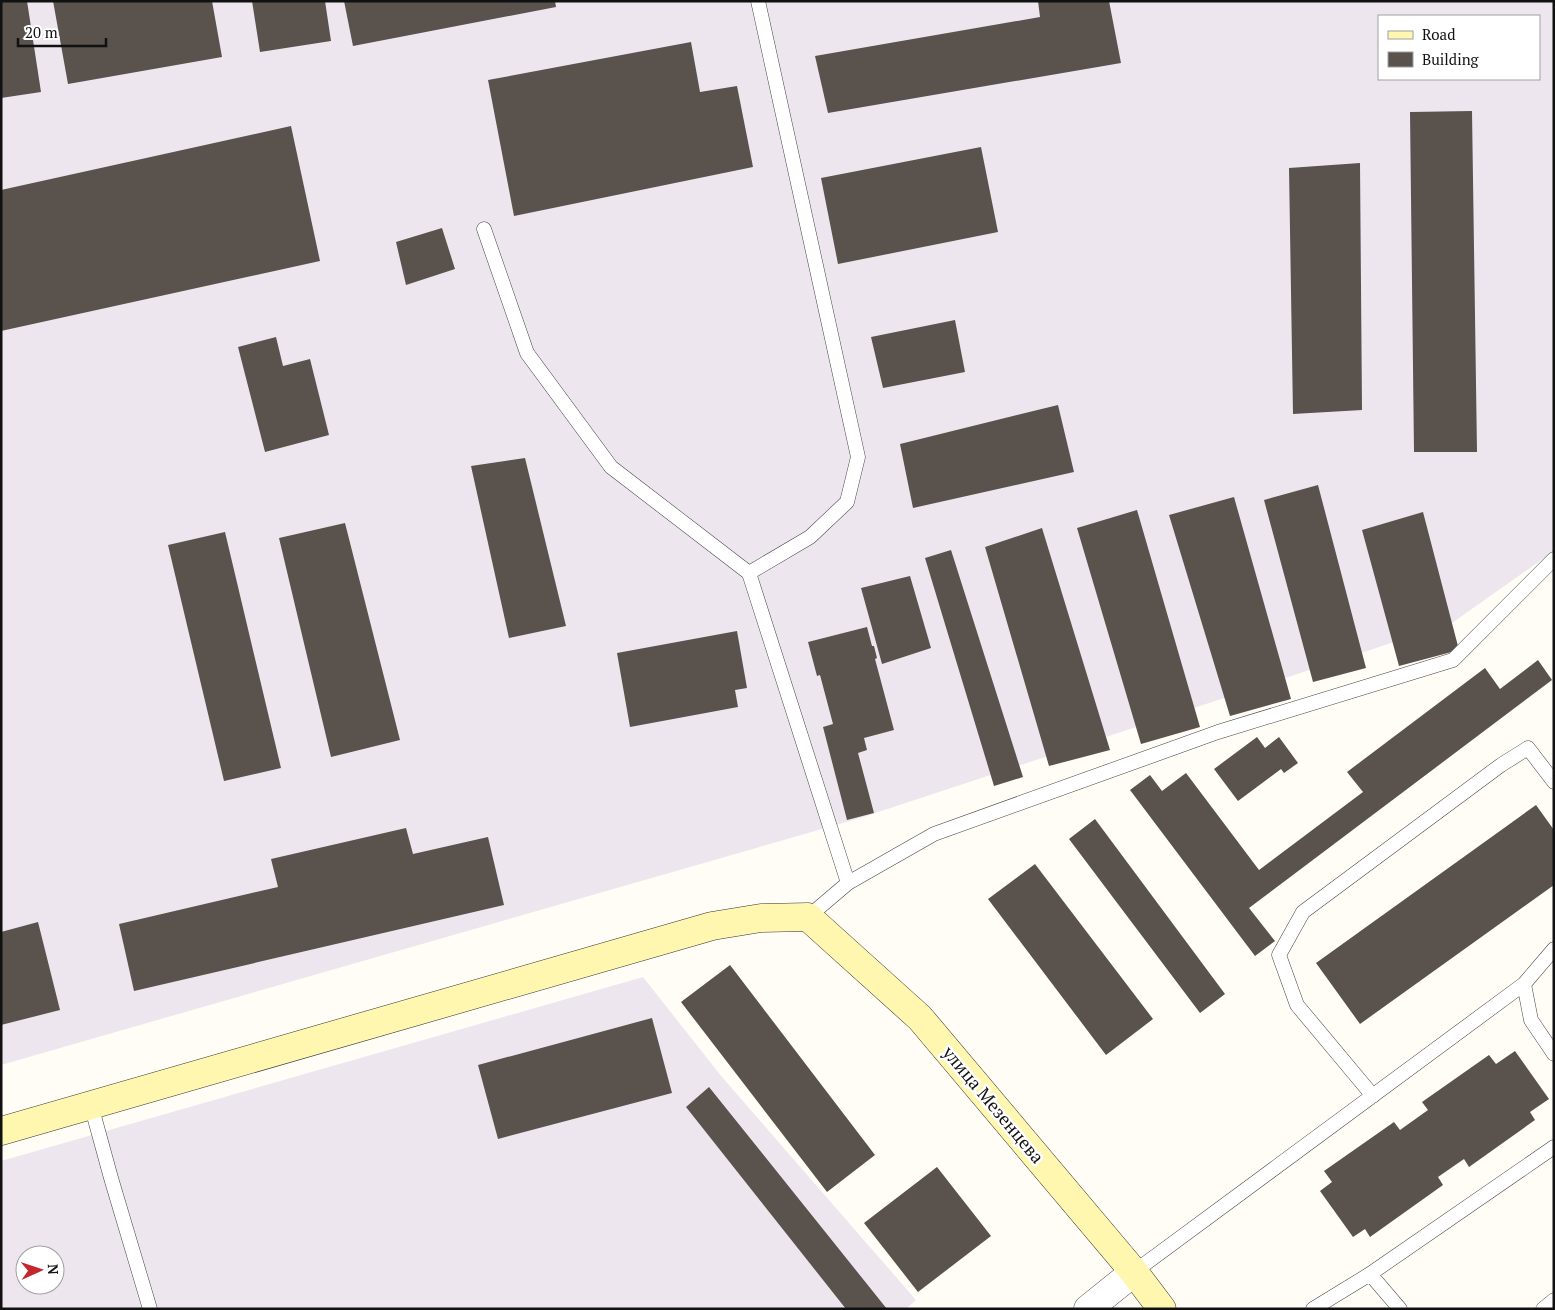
<svg xmlns="http://www.w3.org/2000/svg" width="1555" height="1310" viewBox="0 0 1555 1310" font-family="'PT Serif',serif">
<rect width="100%" height="100%" fill="#fffdf5"/>
<path fill="#eee6ef" fill-rule="evenodd" d="M1,1H1554V551L1452,623L857,819L1,1065ZM1379,16H1539V79H1379Z
M643,977L722,1077L916,1300L906,1309H1V1161ZM25,1255H55V1285H25Z"/>
<path fill="#5a524d" d="M1,1H27L41,92L1,98Z
M53,1H212L222,57L68,84Z
M252,1H325L331,41L260,52Z
M344,1H555L556,7L353,46Z
M1038,1H1109L1121,63L828,113L815,56L1040,17Z
M691,42L700,92L737,86L753,167L514,216L488,80Z
M1472,111L1477,452H1414L1410,112Z
M291,126L320,261L1,331V190Z
M981,147L998,232L838,264L821,178Z
M1360,163L1362,410L1293,414L1289,168Z
M442,228L455,269L406,285L396,242Z
M955,320L965,372L883,388L871,337Z
M276,337L283,366L310,359L329,435L265,452L238,347Z
M1058,405L1074,472L913,508L900,444Z
M525,458L566,626L509,638L471,466Z
M1318,485L1366,668L1313,682L1264,500Z
M1234,497L1291,699L1230,716L1169,515Z
M1137,510L1200,727L1141,744L1077,528Z
M1423,512L1459,650L1399,666L1362,530Z
M345,523L400,740L331,757L279,538Z
M1042,528L1110,750L1049,766L985,547Z
M225,532L281,768L224,781L168,545Z
M951,550L1023,777L994,786L925,558Z
M910,576L931,648L882,664L861,588Z
M867,627L872,646H874L877,658L875,659L894,730L864,738L867,750L858,753L874,813L847,820L823,727L833,724L820,675L817,676L808,642Z
M737,631L747,688L735,690L738,707L630,727L617,653Z
M1538,660L1552,680L1249,908L1275,941L1255,956L1130,790L1150,775L1162,791L1186,773L1259,870L1363,792L1347,772L1485,668L1500,689Z
M1257,737L1265,748L1279,737L1298,763L1284,773L1281,769L1238,801L1214,769Z
M1536,805L1554,830V885L1360,1024L1316,963Z
M1095,819L1225,994L1200,1013L1069,839Z
M406,828L413,854L488,837L504,905L134,991L119,924L278,887L271,859Z
M1035,864L1153,1019L1106,1055L988,899Z
M38,922L60,1010L1,1025V932Z
M730,965L875,1155L827,1192L681,1002Z
M652,1018L672,1093L498,1139L478,1065Z
M1515,1051L1549,1099L1530,1112L1535,1120L1469,1167L1464,1159L1438,1177L1443,1185L1370,1237L1365,1229L1353,1237L1320,1191L1332,1182L1324,1171L1394,1122L1400,1130L1428,1110L1422,1102L1489,1055L1496,1064Z
M709,1087L887,1309H846L686,1107Z
M937,1167L991,1236L918,1292L864,1223Z"/>
<g fill="none" stroke-linecap="round" stroke-linejoin="round">
<defs>
<path id="service" d="M484,229L527,353L611,467L749,573L848,883
M749,573L810,537L847,502L858,457L758,1
M808,917L848,883L934,834L1218,732L1453,660L1554,559
M1554,949L1524,984L1531,1020L1554,1054
M1373,1096L1297,1005L1279,955L1303,912L1501,765L1528,748L1554,782
M91,1105L111,1178L150,1309
M1134,1272L1524,984
M1370,1274L1400,1309
M1313,1309L1370,1274L1554,1147
M1543,1309L1554,1300"/>
<path id="minor" d="M1088,1309L1134,1272"/>
<path id="secondary" d="M1,1131L712,926L761,918L808,917L920,1018L1134,1272L1162,1309"/>
</defs>
<use href="#service" stroke="#444" stroke-width="15"/>
<use href="#minor" stroke="#444" stroke-width="29"/>
<use href="#secondary" stroke="#333" stroke-width="29"/>
<use href="#service" stroke="#fff" stroke-width="14"/>
<use href="#minor" stroke="#fff" stroke-width="28"/>
<use href="#secondary" stroke="#fff6b0" stroke-width="28"/>
</g>
<g text-anchor="middle" stroke-width="5" stroke-linejoin="round" paint-order="stroke">
<g font-size="18" fill="#111" stroke="#fff">
<text transform="translate(993 1105) rotate(50)" y="6">улица Мезенцева</text>
</g>
</g>
<rect width="1555" height="1310" fill="none" stroke="#111111" stroke-width="5"/>
<rect x="1378" y="15" width="162" height="65" fill="#ffffff" stroke="#a0a0a0"/>
<rect x="1388" y="31" width="25" height="8" fill="#fff6b0" stroke="#a0a0a0"/>
<text x="1422" y="40" font-size="15" fill="#111111">Road</text>
<rect x="1388" y="52" width="25" height="15" fill="#5a524d" stroke="#a0a0a0"/>
<text x="1422" y="65" font-size="15" fill="#111111">Building</text>
<g transform="translate(40 1270) rotate(87)"><circle r="24" fill="#ffffff" stroke="#a0a0a0"/>
<path d="M0-4L9 19L0 12L-9 19Z" fill="#c4262e"/>
<text y="-8" font-size="14" font-weight="bold" text-anchor="middle" fill="#111111">N</text>
</g>
<path d="M18 38v8h88v-8" fill="none" stroke="#111111" stroke-width="2.5"/>
<text x="25" y="38" font-size="15" fill="#111111" stroke="#ffffff" stroke-width="4" paint-order="stroke">20 m</text>
</svg>
